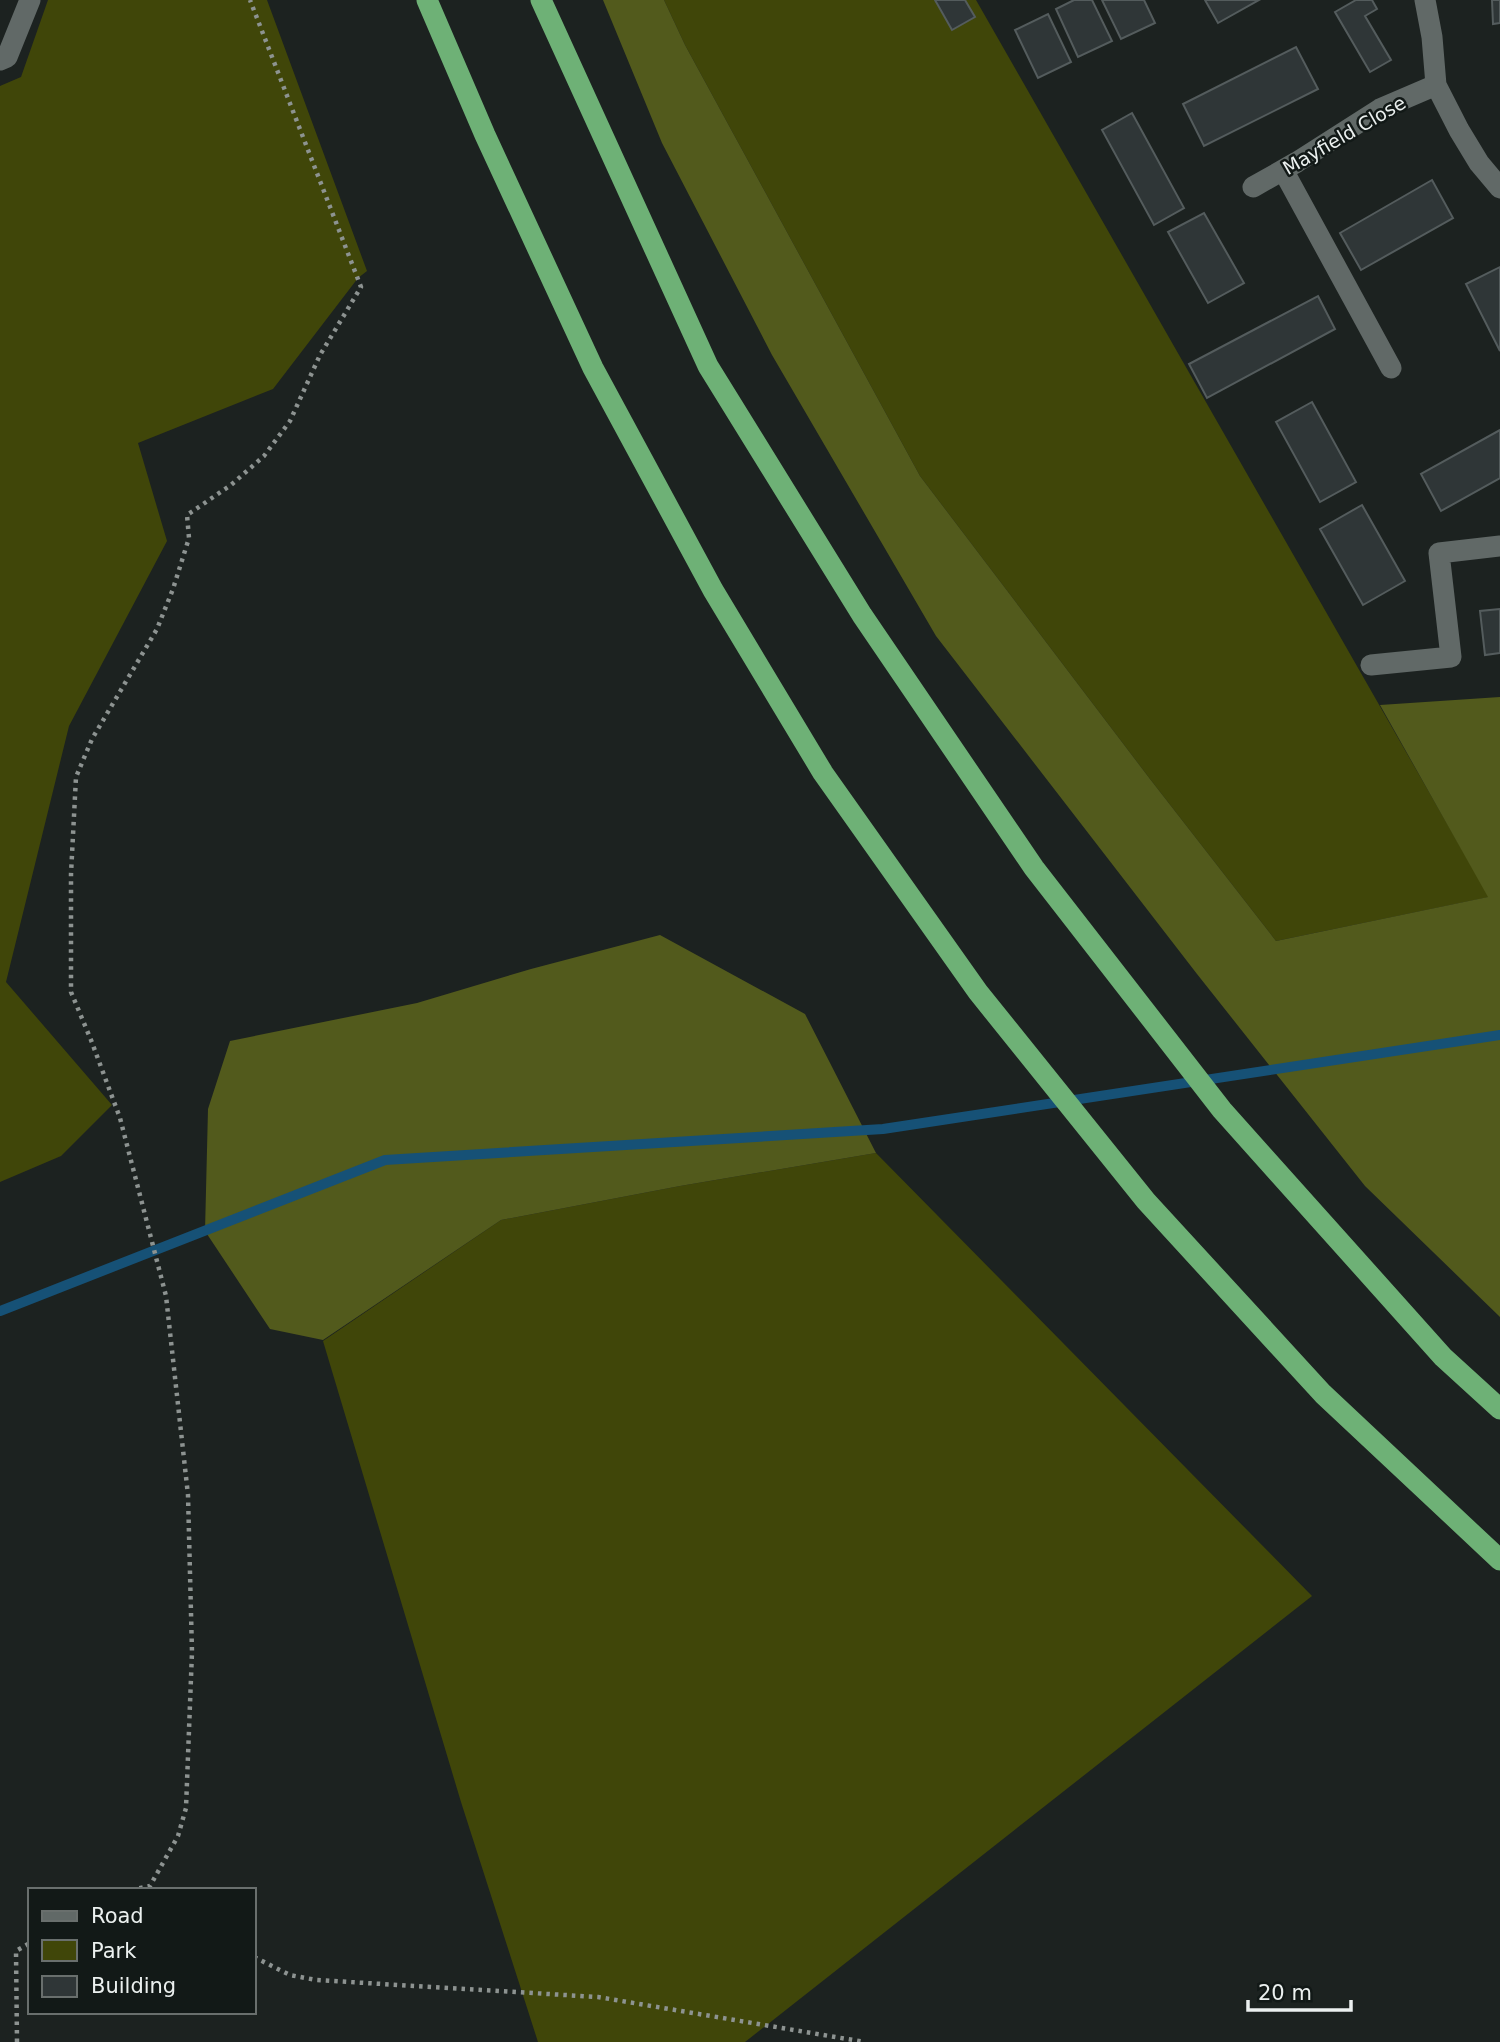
<svg xmlns="http://www.w3.org/2000/svg" width="1500" height="2042" viewBox="0 0 1500 2042" font-family="'DejaVu Sans',sans-serif">
<rect width="100%" height="100%" fill="#1c2220"/>
<path fill="#404609" d="M48,0H267L367,271L358,278L273,389L138,443L167,541L69,726L6,982L112,1105L61,1156L0,1182V86L21,77Z
M664,0H976L1489,897L1276,941L1150,779L920,476L685,45Z
M876,1153L1312,1596L745,2042H538L461,1802L323,1341L501,1220L680,1186Z"/>
<path fill="#525a1c" d="M603,0H664L685,45L920,476L1150,779L1276,941L1488,897L1380,705L1500,697V1317L1365,1186L1197,974L936,636L772,355L662,143Z
M660,935L805,1014L876,1153L680,1186L501,1220L323,1340L270,1329L205,1231L208,1109L230,1041L417,1003L531,969Z"/>
<g fill="none" stroke-linecap="round" stroke-linejoin="round">
<path stroke="#165176" stroke-width="10" d="M0,1311L385,1160L883,1129L1500,1035"/>
</g>
<path fill="#2f3637" stroke="#545c5d" stroke-width="2" d="M935,0H965L975,17L952,30Z
M1074,0H1092L1112,41L1078,57L1056,9Z
M1102,0H1144L1155,23L1121,39Z
M1205,0H1259L1218,23Z
M1356,0H1372L1377,9L1365,16L1391,60L1370,72L1335,12Z
M1492,0H1500V23L1493,24Z
M1048,14L1071,62L1038,78L1015,30Z
M1296,47L1318,89L1204,146L1183,104Z
M1132,113L1184,208L1154,225L1102,130Z
M1432,180L1453,218L1361,270L1340,233Z
M1204,213L1244,283L1208,303L1168,232Z
M1500,267V351L1466,284Z
M1318,296L1335,329L1207,398L1189,364Z
M1312,402L1356,482L1320,502L1276,422Z
M1500,430V478L1441,511L1421,474Z
M1362,505L1405,581L1363,605L1320,529Z
M1500,609V653L1485,655L1480,611Z"/>
<g fill="none" stroke-linecap="round" stroke-linejoin="round">
<path stroke="#8d9391" stroke-width="4.5" stroke-dasharray="3.5 5" stroke-linecap="butt" d="M131,1890L150,1886L178,1836L186,1808L192,1652L188,1495L166,1296L120,1118L91,1040L71,992V874L76,777L92,739L157,629L173,589L189,538L187,515L231,485L264,456L290,421L320,355L361,287L250,0
M254,1957L290,1975L316,1980L598,1997L865,2042
M17,2042L16,1951L30,1943"/>
<path stroke="#616967" stroke-width="21" d="M1425,0L1432,37L1436,85L1459,130L1479,163L1500,188
M0,60L7,57L30,0
M1283,170L1391,368
M1253,187L1297,162L1380,109L1436,85
M1371,665L1451,657L1439,553L1500,546"/>
<path stroke="#6eb176" stroke-width="21" d="M427,0L485,135L593,368L713,590L823,773L978,992L1146,1201L1323,1394L1500,1560
M541,0L708,366L862,615L1034,868L1222,1110L1443,1357L1500,1409"/>
</g>
<g text-anchor="middle" stroke-width="5" stroke-linejoin="round" paint-order="stroke">
<g font-size="19" fill="#ebf0ef" stroke="#121917">
<text transform="translate(1344 135) rotate(-30)" y="7">Mayfield Close</text>
</g>
</g>
<rect x="28" y="1888" width="228" height="126" fill="#121917" stroke="#696f6d" stroke-width="2"/>
<rect x="42" y="1911" width="35" height="10" fill="#616967" stroke="#696f6d" stroke-width="2"/>
<text x="91" y="1923" font-size="21" fill="#ebf0ef">Road</text>
<rect x="42" y="1940" width="35" height="21" fill="#404609" stroke="#696f6d" stroke-width="2"/>
<text x="91" y="1958" font-size="21" fill="#ebf0ef">Park</text>
<rect x="42" y="1976" width="35" height="21" fill="#2f3637" stroke="#696f6d" stroke-width="2"/>
<text x="91" y="1993" font-size="21" fill="#ebf0ef">Building</text>
<path d="M1248 2000v10h103v-10" fill="none" stroke="#ebf0ef" stroke-width="3.5"/>
<text x="1258" y="2000" font-size="21" fill="#ebf0ef" stroke="#121917" stroke-width="5" paint-order="stroke">20 m</text>
</svg>
